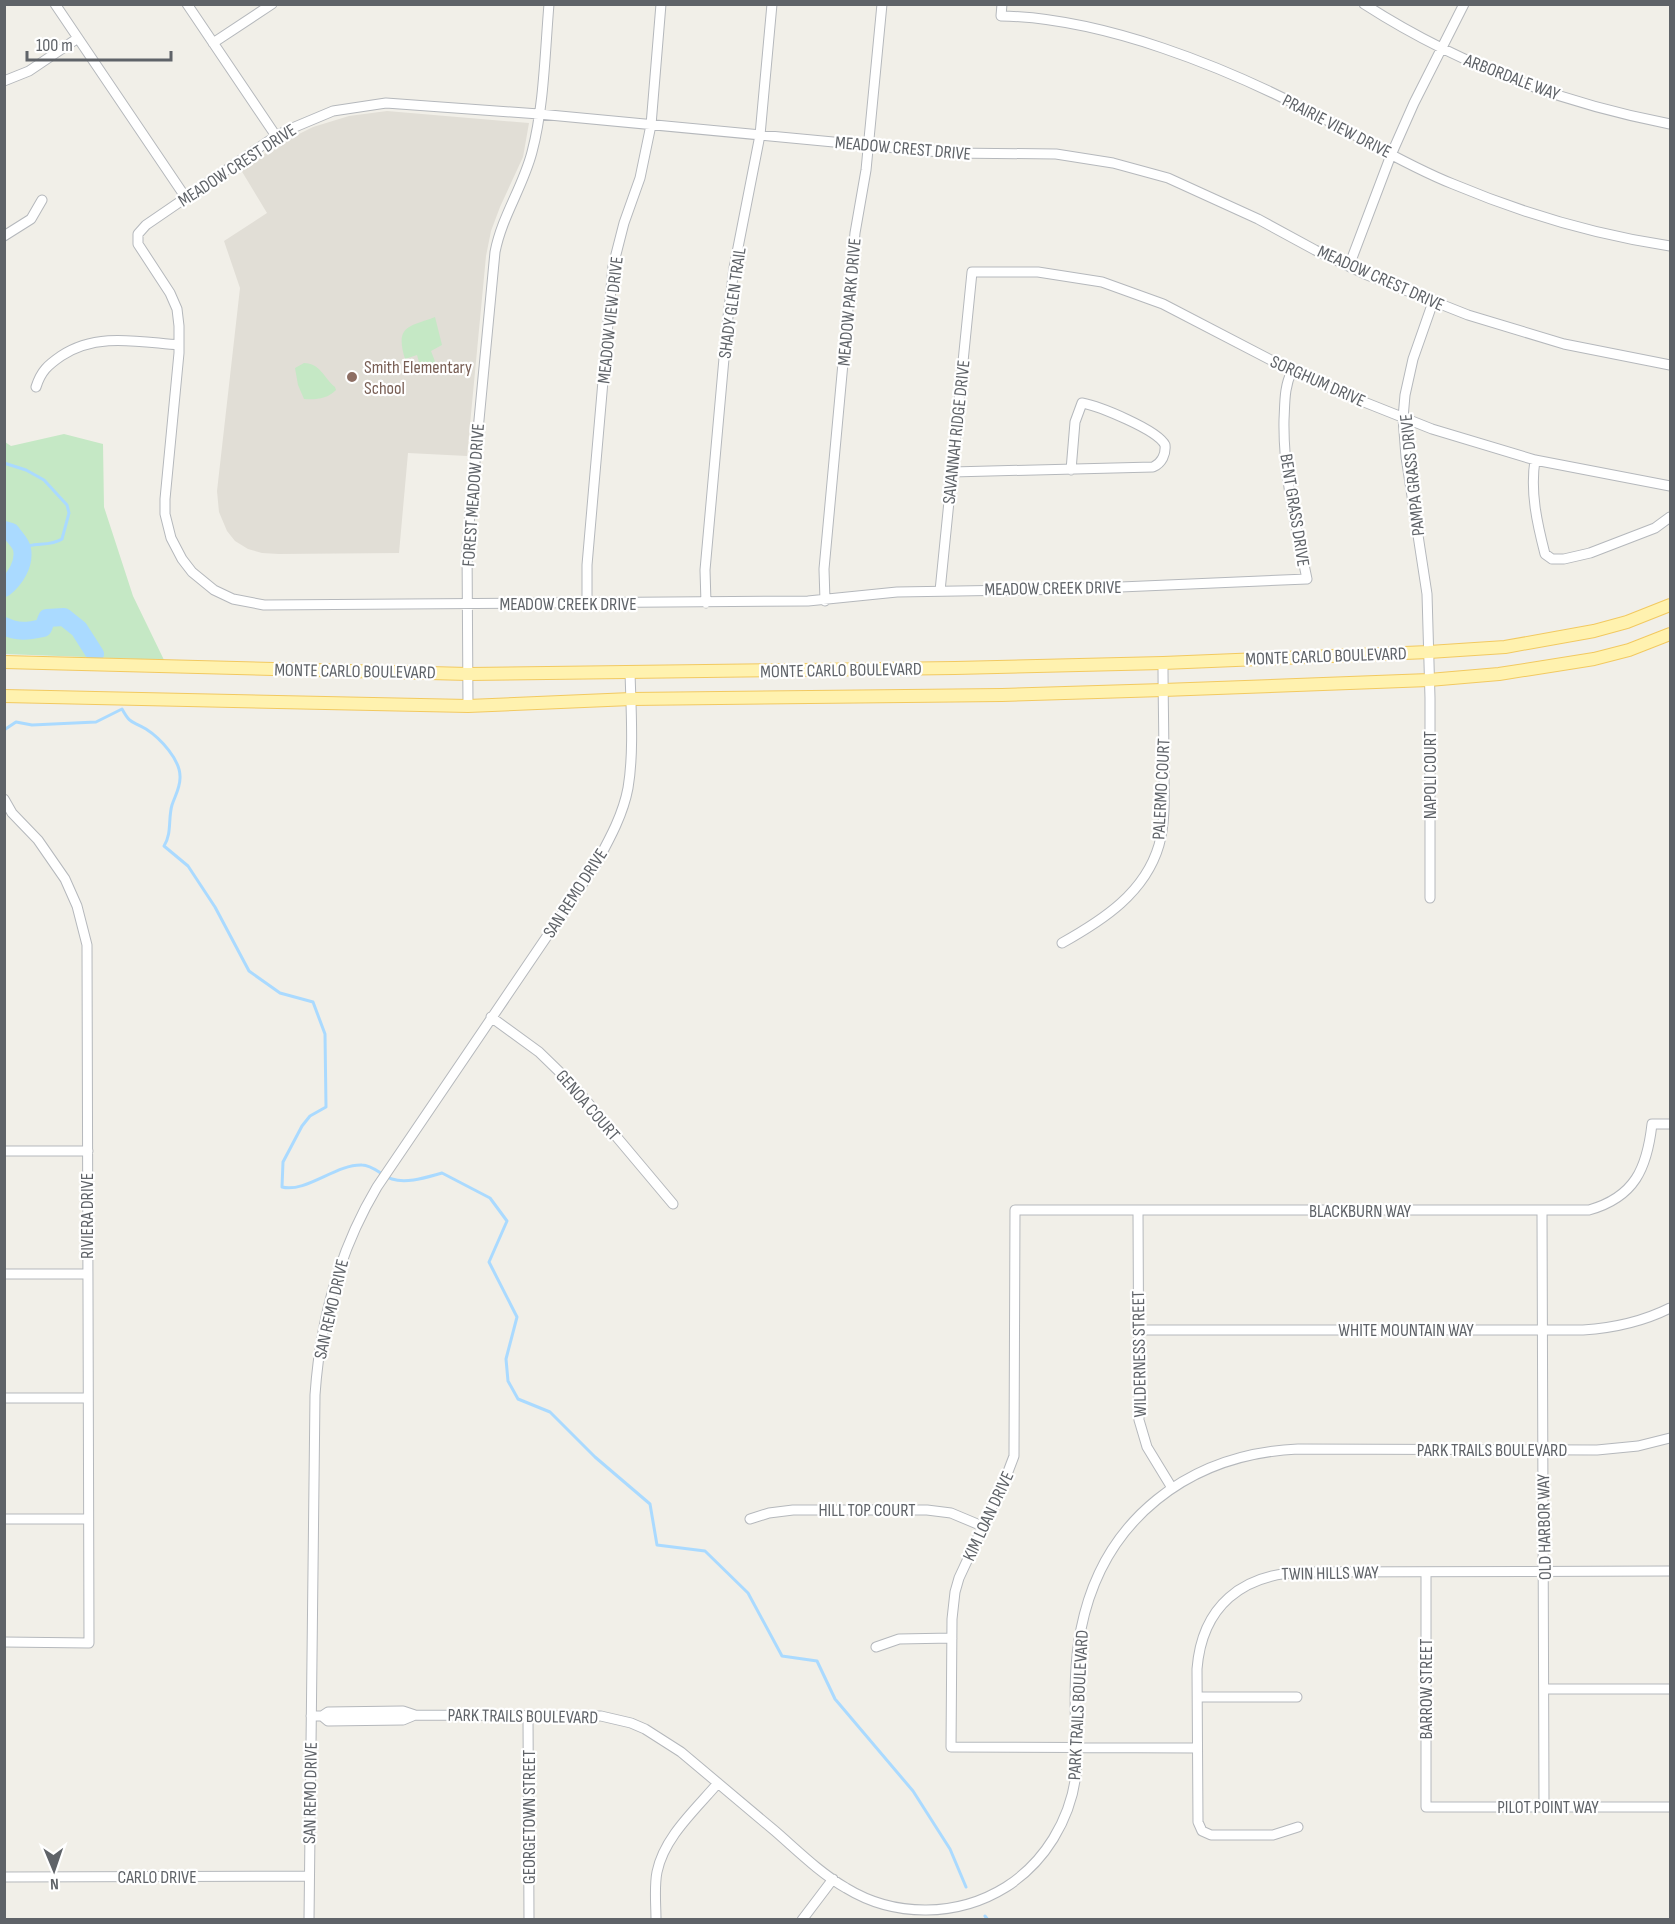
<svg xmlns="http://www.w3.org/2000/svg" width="1675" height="1924" viewBox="0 0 1675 1924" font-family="'Sofia Sans Condensed',sans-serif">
<rect width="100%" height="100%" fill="#f1efe8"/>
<path fill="#e1ded6" d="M387,111L529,123L523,157L500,207L491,231L486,256L467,456L408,453L399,553L279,554L262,553L248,549L235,541L227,531L219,512L217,491L240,288L224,241L267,213L241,170L281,143L313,127L349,116Z"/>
<path fill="#c5e8c5" d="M435,317L442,345L431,351L436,364L421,369L417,355L405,359C395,326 408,327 435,317Z
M304,363C320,363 324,378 335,387L336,390C327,399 316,400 304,399L298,385L295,368Z
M64,434L103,444L104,507L133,596L164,660L5,654V442L11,446Z"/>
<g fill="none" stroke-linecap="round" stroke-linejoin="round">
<path stroke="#aadaff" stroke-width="3" d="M4,463L26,470L44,480L67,505L69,513L62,539C50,547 34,542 22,548
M4,730L16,722L32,725L96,722L122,709C131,725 131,720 146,729C160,738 181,760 180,778C180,788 175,796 172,805C168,818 172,834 164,846L188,866L215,907L249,971L280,993L313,1002L325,1034L326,1107L310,1116L302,1126L283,1162L282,1187C306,1193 336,1164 362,1165C373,1165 382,1176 392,1179C407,1184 427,1177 442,1173L490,1198L507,1221L489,1262L517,1317L506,1359L508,1381L518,1399L550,1412L595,1457L650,1504L657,1545L705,1551L748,1593L782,1656L817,1661L835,1699L913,1791L950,1849L966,1887
M985,1916L988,1920"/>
<path stroke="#aadaff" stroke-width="18" d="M4,530L11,532C14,537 21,543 22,549C25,564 15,579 4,588
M4,626C17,633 29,631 43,628L47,618L64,617L79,629L95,654"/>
<defs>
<path id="minor" d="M55,4L186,198
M187,4L276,136
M1002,4L1001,16C1104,18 1225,67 1315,114C1361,137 1405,165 1453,184C1522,213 1596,235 1670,246
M1364,4C1457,64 1562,103 1670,124
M213,43L272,4
M4,81L29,71L78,38
M4,236L31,219L42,200
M1349,266L1391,155L1414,103L1464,4
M1292,371C1284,387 1285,402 1284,420C1283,474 1296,526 1307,579L1074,589L897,592L808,601L264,605L233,599L214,590L192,572L182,559L171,538L165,514V499L179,353V326L177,309L170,293L138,244V234L146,225L276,136L290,129L333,111L386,103L539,114L950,153L1056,154L1113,163L1168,178L1258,219L1315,250L1367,275L1468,315L1564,344L1670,365
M36,387C41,371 48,365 61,356C97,332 139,342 179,345
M1535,460C1530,492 1537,523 1545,554L1552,559H1564L1590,553L1655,528L1670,517
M952,472L1153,467C1162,463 1166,454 1165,445C1158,430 1099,406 1082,403L1075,422L1071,470
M940,591L972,272H1038L1102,282L1163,304L1292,371L1354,398L1432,429L1535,460L1670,486
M825,601L824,569L855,233L866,170L882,4
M706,603L705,570L727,325L734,268L760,135L772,4
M587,604V565L613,266L624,223L640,178L651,125L661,4
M468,706L467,546L495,252C502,216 523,187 532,152C544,107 545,51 549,4
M4,799L12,813L38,840L65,879L77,906L87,945L89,1643L4,1642
M1430,898V698L1427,594L1406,457L1403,418L1405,395L1413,359L1433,302
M1062,943C1103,920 1145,893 1159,845C1166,820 1164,793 1164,768C1164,733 1163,698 1163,663
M491,1017L539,1052L573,1085L673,1204
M4,1151H88
M1138,1211L1139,1420L1147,1447L1172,1488
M1542,1211L1544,1807
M4,1274H87
M1138,1330H1583C1614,1328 1642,1322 1670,1308
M4,1398H87
M4,1519H87
M750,1519L769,1513L793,1510H927L951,1513L982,1526
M1426,1572V1807H1670
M876,1647L899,1639L952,1638
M1545,1689H1670
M1198,1697H1297
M528,1715L529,1920
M311,1716H322L328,1712L403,1711L415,1715L601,1716L631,1723L645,1729L681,1752C713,1779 744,1805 775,1831C798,1851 820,1873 846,1888C895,1918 958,1917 1006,1887C1045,1862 1070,1820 1076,1775C1077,1727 1071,1676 1081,1629C1103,1519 1189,1454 1298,1449L1597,1450L1638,1446L1670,1438
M322,1716L328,1721L403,1720L415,1715
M1197,1748L951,1747L952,1619L955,1592L959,1578L1006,1477L1014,1456L1015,1210H1589C1635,1197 1647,1168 1652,1124H1670
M1298,1827L1273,1835H1211L1202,1831L1198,1822L1197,1669C1202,1606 1242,1574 1303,1572L1670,1571
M4,1877L309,1876
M309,1920L315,1395C320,1321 339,1251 377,1187L596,864C609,840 623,815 628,788C634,753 631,708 630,672
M656,1920C656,1904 654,1887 657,1872C664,1837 696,1809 718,1783
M802,1920L833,1879"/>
<path id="major" d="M4,662L468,674L955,668L1163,663L1429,652L1505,647L1594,631L1627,622L1670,605
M4,696L468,706L631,699L1002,695L1163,690L1429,680L1499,674L1594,659L1629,650L1670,634"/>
</defs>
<use href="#minor" stroke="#b5b8bc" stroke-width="11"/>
<use href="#major" stroke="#f2c960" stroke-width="14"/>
<use href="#minor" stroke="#fff" stroke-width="9"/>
<use href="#major" stroke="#fff2af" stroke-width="12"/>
</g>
<circle fill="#8d6e63" stroke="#fff" stroke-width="2" cx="352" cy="377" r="6"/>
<g text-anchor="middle" stroke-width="4.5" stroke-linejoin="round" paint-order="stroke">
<g font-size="18" fill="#5f6368" stroke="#fff">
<text transform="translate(1512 77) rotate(21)" y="6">ARBORDALE WAY</text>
<text transform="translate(1337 126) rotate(27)" y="6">PRAIRIE VIEW DRIVE</text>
<text transform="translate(903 148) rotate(5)" y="6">MEADOW CREST DRIVE</text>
<text transform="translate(237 165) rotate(-33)" y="6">MEADOW CREST DRIVE</text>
<text transform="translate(1381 278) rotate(24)" y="6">MEADOW CREST DRIVE</text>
<text transform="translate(849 302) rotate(-85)" y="6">MEADOW PARK DRIVE</text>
<text transform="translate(732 303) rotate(-82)" y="6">SHADY GLEN TRAIL</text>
<text transform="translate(610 320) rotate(-84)" y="6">MEADOW VIEW DRIVE</text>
<text transform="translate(1318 381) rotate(24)" y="6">SORGHUM DRIVE</text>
<text transform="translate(956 432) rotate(-84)" y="6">SAVANNAH RIDGE DRIVE</text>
<text transform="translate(1412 475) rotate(-96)" y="6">PAMPA GRASS DRIVE</text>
<text transform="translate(473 495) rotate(-86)" y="6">FOREST MEADOW DRIVE</text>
<text transform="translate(1295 510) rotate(81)" y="6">BENT GRASS DRIVE</text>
<text transform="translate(1053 588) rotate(-1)" y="6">MEADOW CREEK DRIVE</text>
<text x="568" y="610">MEADOW CREEK DRIVE</text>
<text transform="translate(1326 656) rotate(-2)" y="6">MONTE CARLO BOULEVARD</text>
<text transform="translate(841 670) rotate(-1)" y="6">MONTE CARLO BOULEVARD</text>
<text transform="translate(355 671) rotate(1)" y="6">MONTE CARLO BOULEVARD</text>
<text transform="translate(1430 775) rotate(-90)" y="6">NAPOLI COURT</text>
<text transform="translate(1161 789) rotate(-87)" y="6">PALERMO COURT</text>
<text transform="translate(575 893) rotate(-57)" y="6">SAN REMO DRIVE</text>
<text transform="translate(588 1105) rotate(49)" y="6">GENOA COURT</text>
<text x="1360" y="1217">BLACKBURN WAY</text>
<text transform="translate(87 1216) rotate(-90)" y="6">RIVIERA DRIVE</text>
<text transform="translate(331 1309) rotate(-77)" y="6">SAN REMO DRIVE</text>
<text x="1406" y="1336">WHITE MOUNTAIN WAY</text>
<text transform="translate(1139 1354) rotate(-91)" y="6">WILDERNESS STREET</text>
<text x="1492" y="1456">PARK TRAILS BOULEVARD</text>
<text x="867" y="1516">HILL TOP COURT</text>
<text transform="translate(988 1516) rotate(-65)" y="6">KIM LOAN DRIVE</text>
<text transform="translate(1544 1527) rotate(-91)" y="6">OLD HARBOR WAY</text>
<text transform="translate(1330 1573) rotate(-1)" y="6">TWIN HILLS WAY</text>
<text transform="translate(1426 1689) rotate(-90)" y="6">BARROW STREET</text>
<text transform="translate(1078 1705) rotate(-87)" y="6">PARK TRAILS BOULEVARD</text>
<text transform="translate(523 1716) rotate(1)" y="6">PARK TRAILS BOULEVARD</text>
<text transform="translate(310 1793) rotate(-89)" y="6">SAN REMO DRIVE</text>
<text x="1548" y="1813">PILOT POINT WAY</text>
<text transform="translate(529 1817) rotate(-90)" y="6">GEORGETOWN STREET</text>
<text x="157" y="1883">CARLO DRIVE</text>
</g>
<g font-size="18" fill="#785e54" stroke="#fff" text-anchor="start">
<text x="364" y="373">Smith Elementary<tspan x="364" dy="21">School</tspan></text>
</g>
</g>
<rect width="1675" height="1924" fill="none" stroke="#5f6368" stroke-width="12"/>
<g transform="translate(54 1870) rotate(178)" stroke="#ffffff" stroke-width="4.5" paint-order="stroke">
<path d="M0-4.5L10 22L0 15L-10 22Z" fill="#5f6368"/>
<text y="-9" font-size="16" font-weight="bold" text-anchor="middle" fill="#5f6368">N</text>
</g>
<path d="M27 51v9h144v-9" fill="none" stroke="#5f6368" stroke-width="3"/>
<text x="36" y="51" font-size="18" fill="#5f6368" stroke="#ffffff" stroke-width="4.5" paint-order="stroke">100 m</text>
</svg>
